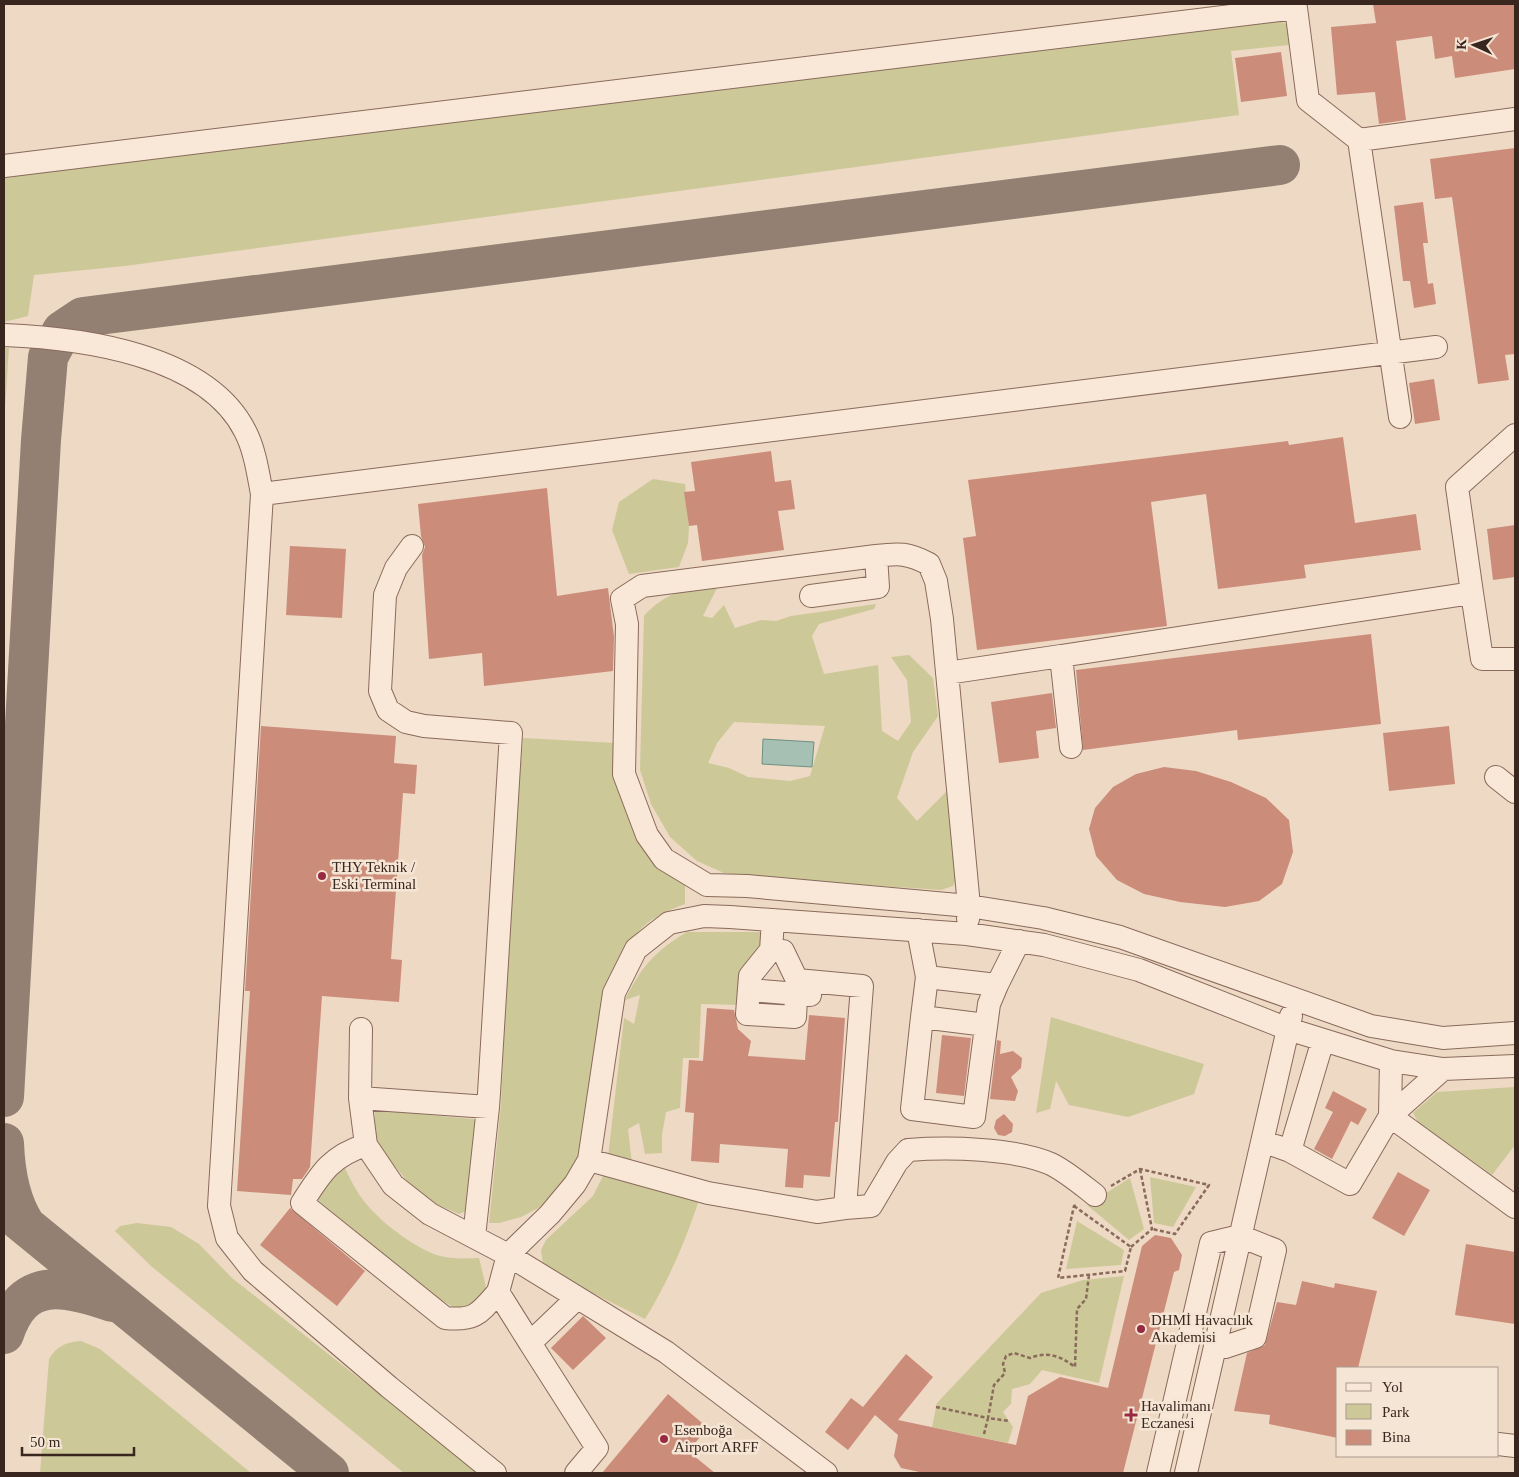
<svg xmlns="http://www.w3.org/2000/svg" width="1519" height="1477" viewBox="0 0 1519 1477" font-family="'Times New Roman',serif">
<rect width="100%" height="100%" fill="#eed9c4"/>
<path fill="#ccc898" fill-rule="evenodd" d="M1274,19L1287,24L1289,45L1231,51L1239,115L125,266L34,275L28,316L4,322V174Z
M4,348H9L4,423Z
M653,479L685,484L689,526L688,543L679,567L629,574L612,530L619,502Z
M720,582L703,616L712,618L724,605L735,628L761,620L776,621L791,616L876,604L874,609L819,624L812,636L824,674L878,665L882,731L898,741L911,722L907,680L891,657L909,655L933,678L938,716L913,752L897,798L917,821L947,791L957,876L953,886L941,890L764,878L724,873L697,861L670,837L651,804L640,770L644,616C666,591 688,589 720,582ZM734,722L825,726L810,776L790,781L748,777L729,768L708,763L717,743Z
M523,738L616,743L617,768L685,881V904C652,916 641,925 622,953L580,1162L544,1205L521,1217L499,1223H489L501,1104L510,901Z
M687,932H763L762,946L738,1005L701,1004L699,1058H683L680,1108L666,1112L662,1135V1153L645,1154L639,1123L628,1129L632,1164L608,1157L624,1018L634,1024L640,995L625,1000C641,967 655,951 687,932Z
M1051,1017L1204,1064L1194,1094L1128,1117L1069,1105L1056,1081L1050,1109L1036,1113Z
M1515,1087V1145L1492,1175L1418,1122L1413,1113L1437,1092Z
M375,1110L473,1119L479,1122L469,1210L459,1214L438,1205L408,1182L384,1153L374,1134Z
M343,1163C347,1172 351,1182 357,1191C372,1216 403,1239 429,1252C443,1259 464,1259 479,1258L487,1291L470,1308H455L430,1294L312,1195Z
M604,1174L700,1197C686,1240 669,1280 645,1319L576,1285L543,1264L541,1250L546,1240L593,1196Z
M1150,1177L1196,1187L1173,1227L1154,1223Z
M1130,1178L1144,1229L1129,1240L1087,1205Z
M1077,1221L1124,1250L1121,1265L1066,1269Z
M137,1223L171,1227L199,1244L232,1278L479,1473H404L151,1266L115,1231L120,1226Z
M1124,1276L1099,1383L1042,1370L1030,1384L1012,1389L1011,1404L1003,1412L1013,1427L1008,1443L932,1427L937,1403L1041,1293L1083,1280Z
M81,1341L100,1349L251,1473H40L49,1359C57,1346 66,1342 81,1341Z"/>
<path fill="#a6c1b4" stroke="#6d9080" d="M763,739L814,742L812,767L762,764Z"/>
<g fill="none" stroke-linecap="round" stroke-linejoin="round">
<path stroke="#948072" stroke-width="40" d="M4,1097L41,440L48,357L62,331L83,317L1280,165
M4,1143C5,1171 10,1202 26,1226
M4,1208L329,1473
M4,1334C23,1276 64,1285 112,1302"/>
</g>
<path fill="#cc8c7a" d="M1373,4H1515V69L1455,78L1452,56L1435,59L1432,36L1396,41L1406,120L1379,124L1375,92L1337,95L1331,27L1376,23Z
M1281,52L1287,96L1241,102L1235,58Z
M1515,148V354L1505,355L1509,380L1478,384L1452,197L1435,199L1430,159Z
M1423,202L1428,243H1423L1428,284L1433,283L1436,304L1414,308L1410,281H1403L1394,206Z
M1434,379L1440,420L1415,424L1409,383Z
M1343,437L1355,523L1416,514L1421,550L1304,565L1306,578L1218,589L1206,494L1151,502L1167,626L977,650L963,538L976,536L968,480L1288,441L1289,445Z
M771,451L775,482L791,480L795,509L778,511L784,550L702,561L697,525L689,526L684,492L695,491L691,462Z
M547,488L557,596L608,588L614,637L613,671L484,686L482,653L429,659L422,555L425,547L421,536L418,504Z
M1515,525V577L1493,580L1487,529Z
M290,546L346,549L342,618L286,615Z
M1371,634L1381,724L1238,740L1237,730L1083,750L1076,670Z
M1052,693L1056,728L1036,731L1039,758L999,763L991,702Z
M261,726L396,736L394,763L417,765L415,794L403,793L391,959L402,960L399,1002L322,996L310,1167L302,1179H293L291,1195L237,1191L250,991H245Z
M1449,726L1455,784L1389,791L1383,733Z
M1164,767L1196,771L1231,782L1266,798L1289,820L1293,852L1282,884L1259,901L1225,907L1180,902L1144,894L1117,880L1096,856L1089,829L1095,808L1113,787L1136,774Z
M707,1008L734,1010L738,1029L751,1041L748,1056L805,1060L809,1015L845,1018L838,1122H835L830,1177L804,1175L803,1188L785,1187L788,1149L720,1144L719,1163L691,1161L694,1113L685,1112L689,1060L703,1061Z
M942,1035L971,1038L964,1096L936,1093Z
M997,1040L1001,1041L1000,1054L1013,1051L1022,1058L1021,1068L1011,1077L1018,1091L1015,1101L990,1099Z
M1333,1091L1367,1109L1358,1125L1351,1121L1332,1159L1314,1149L1333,1112L1325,1108Z
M1004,1114L1013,1124L1012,1132L1005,1136L998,1135L994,1128L996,1120Z
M1398,1172L1430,1190L1404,1236L1372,1218Z
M290,1208L365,1271L337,1306L260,1245Z
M1155,1235L1171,1238L1182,1255L1179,1270L1174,1272L1123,1473H924L901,1468L894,1456L898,1435L875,1415L848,1450L825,1432L851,1398L863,1407L906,1354L933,1377L898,1420L1016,1445L1028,1396L1060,1377L1108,1388L1142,1246Z
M1466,1244L1515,1252V1324L1455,1315Z
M1302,1281L1334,1288L1335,1283L1377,1291L1358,1368H1338V1438L1269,1424L1270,1415L1234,1411L1247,1353L1265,1345L1277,1302L1296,1305Z
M583,1316L606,1338L573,1370L551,1348Z
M668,1394L708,1428L688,1451L715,1473H602Z"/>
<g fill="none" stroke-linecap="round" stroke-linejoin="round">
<defs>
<path id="minor" d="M4,166L1296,8L1308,100L1359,140
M4,335C81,338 206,354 245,431C255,450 258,473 262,494L1436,347
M1400,417L1359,140L1515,119
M262,494L219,1206L227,1238L253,1271L389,1387L495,1473
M876,556C899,553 908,553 929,564L936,581L942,619L969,906L968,919
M1472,593L1482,659H1515
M811,596L878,587L876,556L642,586L622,599L627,624L624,774L647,835L664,859L707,885L747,886L969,906L1043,918L1120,937L1371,1026L1443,1038L1515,1033
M947,673L1061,656
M1071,747L1061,656L1472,593L1457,487L1515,435
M1496,777L1515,792
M773,920L771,950L750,976L747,1014L795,1017L797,980
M918,930L927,977L997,985L1019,941
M927,977L922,1017L986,1025
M749,990L810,995
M922,1017L912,1109L974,1117L989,1004L997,985
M361,1029L360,1098L366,1145L393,1185L430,1214L508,1255L666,1352L826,1473
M1391,1061L1390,1116L1443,1069
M360,1098L488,1107L489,1093L511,733L424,726L406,722L388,710L380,691L385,595L396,568L412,546
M366,1145C331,1156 321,1173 302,1203L445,1318C475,1321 479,1314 498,1292L530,1343
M1276,1146L1290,1151L1323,1040
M1290,1151L1350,1184L1390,1116L1515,1207
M589,1160L708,1193L817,1212L845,1208L862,986L797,980L783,951
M845,1208L871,1206L897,1162L908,1150C949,1147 1014,1148 1051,1164C1067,1172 1081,1184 1095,1195
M474,1237L488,1107
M498,1292L508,1255L550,1214L575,1184L589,1160L614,993L636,949L669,923L704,916L730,917L967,934L1044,945L1139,970L1288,1029L1391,1061L1443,1069L1515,1066
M1498,1444L1515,1446
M576,1473L597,1448L530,1343L577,1298
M1158,1473L1211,1243L1240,1236L1275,1250L1255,1337L1225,1347L1215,1345
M1186,1473L1291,1016"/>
</defs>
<use href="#minor" stroke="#896a5b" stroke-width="24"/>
<path stroke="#896a5b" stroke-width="2.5" stroke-dasharray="4 2.5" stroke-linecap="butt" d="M1111,1186L1140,1169L1209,1185L1175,1234L1152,1229
M1074,1206L1131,1247L1125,1271L1058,1278L1074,1206L1077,1205
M1131,1247L1152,1229L1140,1169
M936,1407L988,1418L994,1385L1005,1373L1003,1364L1006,1356L1014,1353L1030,1358C1047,1351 1061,1356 1075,1367L1077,1309L1086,1299L1089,1275
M984,1434L988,1418L1009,1421"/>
<use href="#minor" stroke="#f9e8d8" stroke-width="22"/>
</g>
<g fill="#982b42" stroke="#f5e5d4" stroke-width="2">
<circle cx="322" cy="876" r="5"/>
<circle cx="1141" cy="1329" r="5"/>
<path d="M1128.5 1407.5h5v5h5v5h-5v5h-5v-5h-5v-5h5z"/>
<circle cx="664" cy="1439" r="5"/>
</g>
<g text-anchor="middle" stroke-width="5" stroke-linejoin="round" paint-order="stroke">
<g font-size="15" fill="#39261f" stroke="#f5e5d4" text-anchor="start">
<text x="332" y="872">THY Teknik /<tspan x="332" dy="17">Eski Terminal</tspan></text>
<text x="1151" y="1325">DHMİ Havacılık<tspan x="1151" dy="17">Akademisi</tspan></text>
<text x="1141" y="1411">Havalimanı<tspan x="1141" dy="17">Eczanesi</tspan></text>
<text x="674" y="1435">Esenboğa<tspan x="674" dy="17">Airport ARFF</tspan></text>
</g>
</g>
<rect width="1519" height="1477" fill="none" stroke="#39261f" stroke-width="10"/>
<rect x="1336" y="1367" width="162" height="90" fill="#f5e5d4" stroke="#aa998c"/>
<rect x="1346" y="1383" width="25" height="8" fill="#f9e8d8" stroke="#aa998c"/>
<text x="1382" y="1392" font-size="15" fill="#39261f">Yol</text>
<rect x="1346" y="1404" width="25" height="15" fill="#ccc898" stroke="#aa998c"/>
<text x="1382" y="1417" font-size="15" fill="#39261f">Park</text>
<rect x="1346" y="1430" width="25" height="15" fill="#cc8c7a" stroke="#aa998c"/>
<text x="1382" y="1442" font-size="15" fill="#39261f">Bina</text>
<g transform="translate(1474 45) rotate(273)" stroke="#f5e5d4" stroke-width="4" paint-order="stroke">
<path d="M0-4L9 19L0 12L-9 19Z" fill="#39261f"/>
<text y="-8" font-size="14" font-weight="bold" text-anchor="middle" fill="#39261f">K</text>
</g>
<path d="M22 1447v8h112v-8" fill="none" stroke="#39261f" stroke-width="2.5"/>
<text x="30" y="1447" font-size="15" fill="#39261f" stroke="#f5e5d4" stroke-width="4" paint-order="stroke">50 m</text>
</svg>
